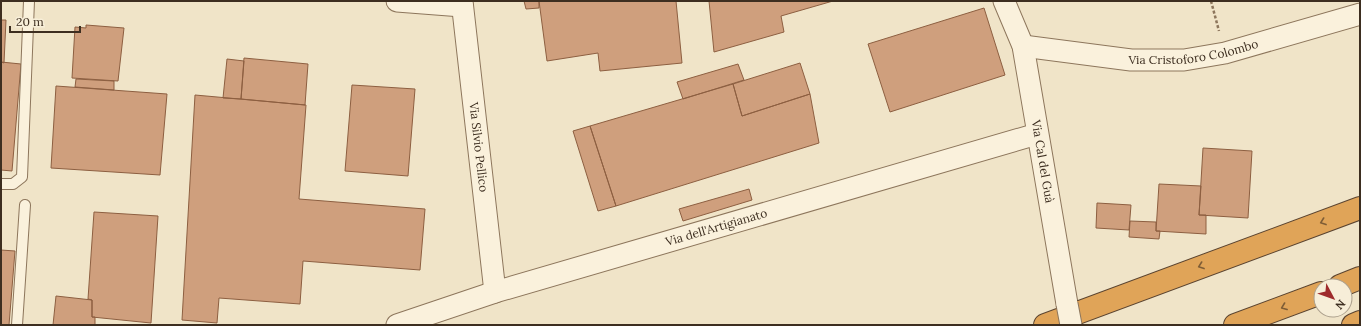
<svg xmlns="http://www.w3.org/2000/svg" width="1361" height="326" viewBox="0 0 1361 326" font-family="Lora,serif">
<rect width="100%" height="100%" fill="#f0e4c8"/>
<path fill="#cf9f7d" stroke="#8d5f41" d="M524,1H539V8L526,9Z
M539,1H676L682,63L600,71L598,53L547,61Z
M709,1H833L781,16L784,32L714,52Z
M984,8L1005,75L890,112L868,44Z
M1,20H6L4,63L1,62Z
M86,25L124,28L118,81L72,78L75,27L86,28Z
M244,58L308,64L305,105L241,99Z
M227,59L244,61L241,99L223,98Z
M1,62L21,64L12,171L1,170Z
M800,63L810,94L742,116L733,84Z
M738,64L744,80L683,99L677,82Z
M76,79L114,81V90L75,87Z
M733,84L742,116L810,94L819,143L616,206L590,126Z
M352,85L415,89L408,176L345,171Z
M56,86L167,94L160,175L51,168Z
M195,95L306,105L299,199L425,209L420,270L303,261L300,304L219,298L217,323L182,320Z
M590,126L616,206L598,211L573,131Z
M1203,148L1252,151L1248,218L1199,215Z
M1159,184L1201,186L1199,215H1206V234L1156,231Z
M749,189L752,200L683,221L679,209Z
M1097,203L1131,205L1129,230L1096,228Z
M94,212L158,216L151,323L92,317V300L88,299Z
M1130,221L1156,222V231H1160L1159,239L1129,237Z
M1,250L15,251L9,325H1Z
M56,296L92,300V317H95V325H53Z"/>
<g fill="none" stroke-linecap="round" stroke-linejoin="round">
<defs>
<path id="lane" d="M1,184H13L22,177L29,1
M17,325L25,205"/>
<g id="street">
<path d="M397,1L462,6"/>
<path id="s1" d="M462,1L495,292"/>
<path id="s2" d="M1004,1L1023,46L1067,304"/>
<path id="s3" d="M1023,46L1131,60H1184L1225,53L1360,14"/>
<path id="s4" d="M397,325L495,292L1037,134"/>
</g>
<path id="highway" d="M1340,286L1360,278
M1045,325L1360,208
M1235,325L1321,293
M1353,325L1360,322"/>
</defs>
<use href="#lane" stroke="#8d765c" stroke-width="12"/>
<use href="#street" stroke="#8d765c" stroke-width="23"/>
<use href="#highway" stroke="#5b4430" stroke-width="24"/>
<path stroke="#8d765c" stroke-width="2.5" stroke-dasharray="3 2" stroke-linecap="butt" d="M1211,1L1219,31"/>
<use href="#lane" stroke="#faf1dc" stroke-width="10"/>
<use href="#street" stroke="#faf1dc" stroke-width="21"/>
<use href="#highway" stroke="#e0a458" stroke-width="22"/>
<defs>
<path id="street-bridge" d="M1067,304L1071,325"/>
</defs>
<use href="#street-bridge" stroke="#8d765c" stroke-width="23" stroke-linecap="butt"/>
<use href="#street-bridge" stroke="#faf1dc" stroke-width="21"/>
</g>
<defs><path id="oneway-chevron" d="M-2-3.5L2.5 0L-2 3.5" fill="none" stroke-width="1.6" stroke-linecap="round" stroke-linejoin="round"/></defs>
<g stroke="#7e5d36">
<use href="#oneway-chevron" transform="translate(1323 222) rotate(160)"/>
<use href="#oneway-chevron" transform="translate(1201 266) rotate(160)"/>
<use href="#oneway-chevron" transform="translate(1284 307) rotate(159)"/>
</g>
<g text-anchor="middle" stroke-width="3.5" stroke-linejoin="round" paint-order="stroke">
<g font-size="12" fill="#3d2e20" stroke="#f7eed8">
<text dy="4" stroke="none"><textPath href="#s3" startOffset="172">Via Cristoforo Colombo</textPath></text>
<text dy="4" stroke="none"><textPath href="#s1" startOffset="147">Via Silvio Pellico</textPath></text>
<text dy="4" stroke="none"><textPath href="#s2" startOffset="166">Via Cal del Guà</textPath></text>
<text dy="4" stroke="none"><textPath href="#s4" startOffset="334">Via dell'Artigianato</textPath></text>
</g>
</g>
<rect width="1361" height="326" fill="none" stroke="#3d2e20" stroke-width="4"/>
<g transform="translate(1333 298) rotate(131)"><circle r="19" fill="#f7eed8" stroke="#ada18e"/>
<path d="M0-3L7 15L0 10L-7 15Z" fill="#9e2a2b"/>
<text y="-6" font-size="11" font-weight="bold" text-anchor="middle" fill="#3d2e20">N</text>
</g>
<path d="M10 26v6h70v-6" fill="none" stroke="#3d2e20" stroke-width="2"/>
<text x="16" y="26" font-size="12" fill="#3d2e20" stroke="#f7eed8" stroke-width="3" paint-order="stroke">20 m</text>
</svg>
